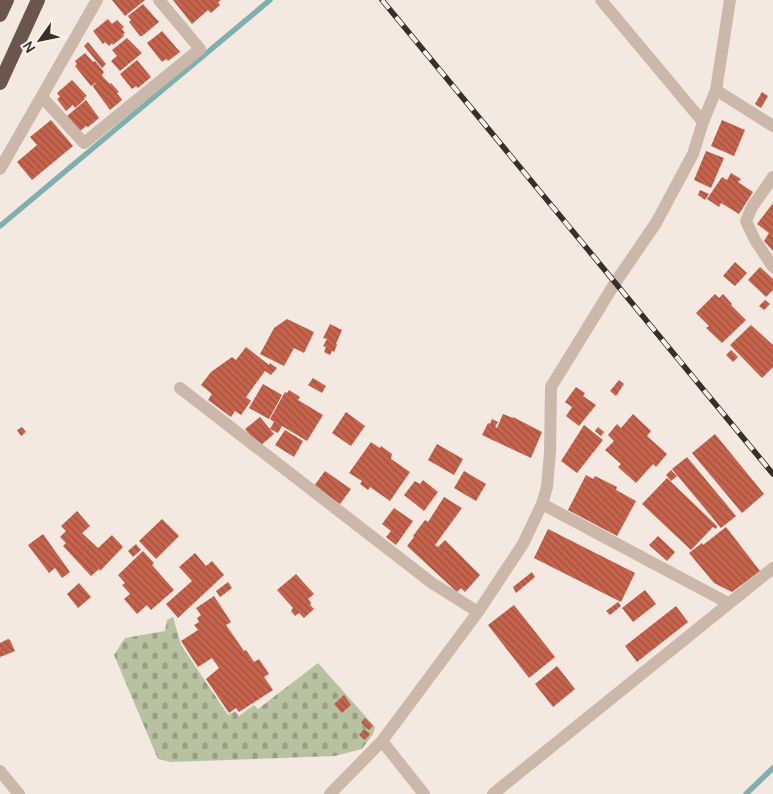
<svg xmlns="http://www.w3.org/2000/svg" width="773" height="794" viewBox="0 0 773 794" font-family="Manrope,sans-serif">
<defs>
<pattern id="cemetery-stones" width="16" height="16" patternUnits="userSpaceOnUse" patternTransform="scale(1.25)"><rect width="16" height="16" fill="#b9c2a0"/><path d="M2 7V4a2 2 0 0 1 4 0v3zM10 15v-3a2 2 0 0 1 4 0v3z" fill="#979e83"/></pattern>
<pattern id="building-back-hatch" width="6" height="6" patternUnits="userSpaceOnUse" patternTransform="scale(1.25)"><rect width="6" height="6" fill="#c5634c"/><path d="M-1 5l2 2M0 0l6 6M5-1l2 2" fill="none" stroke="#a1523f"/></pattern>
</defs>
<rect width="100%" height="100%" fill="#f3e9e0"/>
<path fill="url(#cemetery-stones)" d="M173,617L181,645L228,715L235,711L239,716L254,705L258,709L318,663L375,727L373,734L362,749L335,756L171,762L158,759L114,655L125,638L165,631L167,620Z"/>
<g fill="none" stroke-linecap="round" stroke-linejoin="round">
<path stroke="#7fb0af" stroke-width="5.5" d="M0,226L270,0
M746,794L773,768"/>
</g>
<path fill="url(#building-back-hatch)" d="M112,0H145L125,16Z
M173,0H221L218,2L220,5L211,13L208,10L192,24Z
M143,4L159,22L142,36H140L129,22L131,20L128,16Z
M108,19L112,24L117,20L124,27L122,29L125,33L123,34L124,36L113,45L112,43L109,46L105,42L103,44L93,31Z
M162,31L180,52L168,61L166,59L162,62L147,43Z
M127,38L142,53L120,71L111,61L117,56L112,50Z
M88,42L106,64L102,68L84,46Z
M85,53L93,62L95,61L104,72L102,75L103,77L110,84L111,83L119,92L117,93L122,100L110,110L94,88L93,86L97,82L91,86L75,66L77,64L75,61Z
M137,60L151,77L138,88L136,86L132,89L120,74Z
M72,80L87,96L84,98L85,99L75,108L73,105L66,111L57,99L60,97L57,93Z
M762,92L768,96L761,108L755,104Z
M86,100L99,118L88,127L86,126L80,131L67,116Z
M51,120L73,146L32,180L17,162L37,145L30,137Z
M722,120L745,130L734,156L711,146Z
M706,151L724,158L711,188L694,180Z
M731,173L741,179L738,182L753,192L739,214L721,203L719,207L707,199L722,177L727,180Z
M700,190L709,194L705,200L698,195Z
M773,203V251L764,241L769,233L757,224Z
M735,262L747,273L735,286L723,276Z
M760,267L773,279V290L766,297L748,280Z
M715,294L719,298L723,294L732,304L731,305L746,320L722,343L706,328L709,326L696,313Z
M765,300L770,304L764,310L759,306Z
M287,319L314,332L304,353L294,348L284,366L260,354L274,328Z
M330,324L342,330L336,344L337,345L334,352L332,351L330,355L324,352L326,347L323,346L327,339L323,338Z
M751,325L773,345V367L762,378L730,345Z
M246,347L269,365L270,363L277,368L271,375L265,371L246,397L251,401L241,415L235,411L231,417L208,400L212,394L201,385L211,372L232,357L236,360Z
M731,350L738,357L733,362L726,355Z
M313,378L326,386L322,393L308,385Z
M619,380L624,384L616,396L610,391Z
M263,384L282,395L269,419L249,408Z
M576,387L585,393L583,396L596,405L579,426L566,416L572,407L565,402Z
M289,390L300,397L298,400L323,415L307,441L282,426L278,433L270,429L274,422L270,419L285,392L287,393Z
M346,412L365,426L351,446L332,433Z
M503,414L513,418V417L542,432L531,458L482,435L488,423L490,424L492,419L498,422L495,427L497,428Z
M633,414L651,431L647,436L667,454L656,467L653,464L636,483L618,467L621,464L605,450L614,441L608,435L617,424L621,428Z
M260,417L274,434L260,446L245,429Z
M584,425L603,440L577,473L561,461Z
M22,427L26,432L21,436L17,430Z
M598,427L604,432L601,436L595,431Z
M285,430L303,441L294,457L275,445Z
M715,434L764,494L742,513L692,453Z
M371,442L380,448L381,446L392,454L391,459L410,472L390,501L370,487L368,490L360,484L362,481L349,473Z
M437,444L463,459L454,475L428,460Z
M687,457L736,516L721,528L672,469Z
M671,470L677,476L671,481L666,475Z
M325,471L351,489L340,504L314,486Z
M464,471L486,484L476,501L454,488Z
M586,475L593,479L595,476L617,487L616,490L636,501L617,536L568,510Z
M667,478L717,526L716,529L713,527L691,550L642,504Z
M423,480L438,492L424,511L404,495L415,481L420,484Z
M444,497L462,508L435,545L438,547L445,540L480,575L465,592L461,588L457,592L407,546L414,537L413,536L425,520L428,522Z
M394,508L413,521L396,545L386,537L391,531L382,524Z
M77,511L90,526L82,533L98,548L112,535L123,547L100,571L99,569L91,576L63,546L66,543L60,537L66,531L61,526Z
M162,519L179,536L156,559L139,541Z
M726,527L760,571L732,592L714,583L689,553L702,543L703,545Z
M548,529L635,573L621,602L534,558Z
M43,534L70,572L62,578L55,568L49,573L28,545Z
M658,536L675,552L667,561L649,545Z
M136,544L141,550L133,557L128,551Z
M143,551L154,563L152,565L174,590L151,610L147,605L137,614L124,599L130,594L122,585L125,583L118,575Z
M195,553L206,566L212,561L224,575L178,618L166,604L192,581L179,567Z
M532,572L535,577L516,593L513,587Z
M296,574L314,594L308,599L311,603L310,605L314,609L304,618L299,613L295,616L291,611L293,608L277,590Z
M228,582L232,588L220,597L216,591Z
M79,583L91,597L78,608L67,594Z
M645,590L656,604L633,622L622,608Z
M214,596L231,622L226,625L244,651L246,650L254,662L259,659L269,674L264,677L273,690L239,712L236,708L229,713L206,679L219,668L212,658L198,667L181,641L198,630L194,625L199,622L197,618L201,615L196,608Z
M618,602L621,606L610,615L606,611Z
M514,605L555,657L529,678L488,625Z
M676,606L688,622L637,662L625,646Z
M8,639L10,640L15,651L0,657V643Z
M557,666L575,689L553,707L535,684Z
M344,695L351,705L342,713L334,704Z
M365,718L373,726L369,730L361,722Z
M364,729L370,734L365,740L359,735Z"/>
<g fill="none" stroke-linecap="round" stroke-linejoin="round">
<path stroke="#ccb8ab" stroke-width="12" d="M601,0L703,122
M716,90L773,126
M42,97L84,143L200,49L159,0
M0,169L97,0
M773,177L752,207L746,221L755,240L773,267
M180,388L432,583L478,612
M542,504L728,603
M382,741L424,794
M330,794L382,741L478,612L523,544L542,504L547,487L550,452L551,387L615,283L656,223L693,154L703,122L716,90L730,0
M493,794L773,568"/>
<path stroke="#ccb8ab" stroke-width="12" d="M0,771L19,794"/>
<path stroke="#6a564f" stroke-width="14" d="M0,15L7,0
M0,83L38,0"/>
<defs>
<path id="rail" d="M382,0L773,474"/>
</defs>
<use href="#rail" stroke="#392e2a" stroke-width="5.5"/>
<use href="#rail" stroke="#faf3ed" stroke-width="4" stroke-dasharray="11" stroke-linecap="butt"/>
</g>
<g transform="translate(40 40) rotate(237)" stroke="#faf3ed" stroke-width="4" paint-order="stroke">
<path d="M0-4L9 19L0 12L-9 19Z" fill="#392e2a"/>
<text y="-8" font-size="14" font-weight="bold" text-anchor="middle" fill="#392e2a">N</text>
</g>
</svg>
